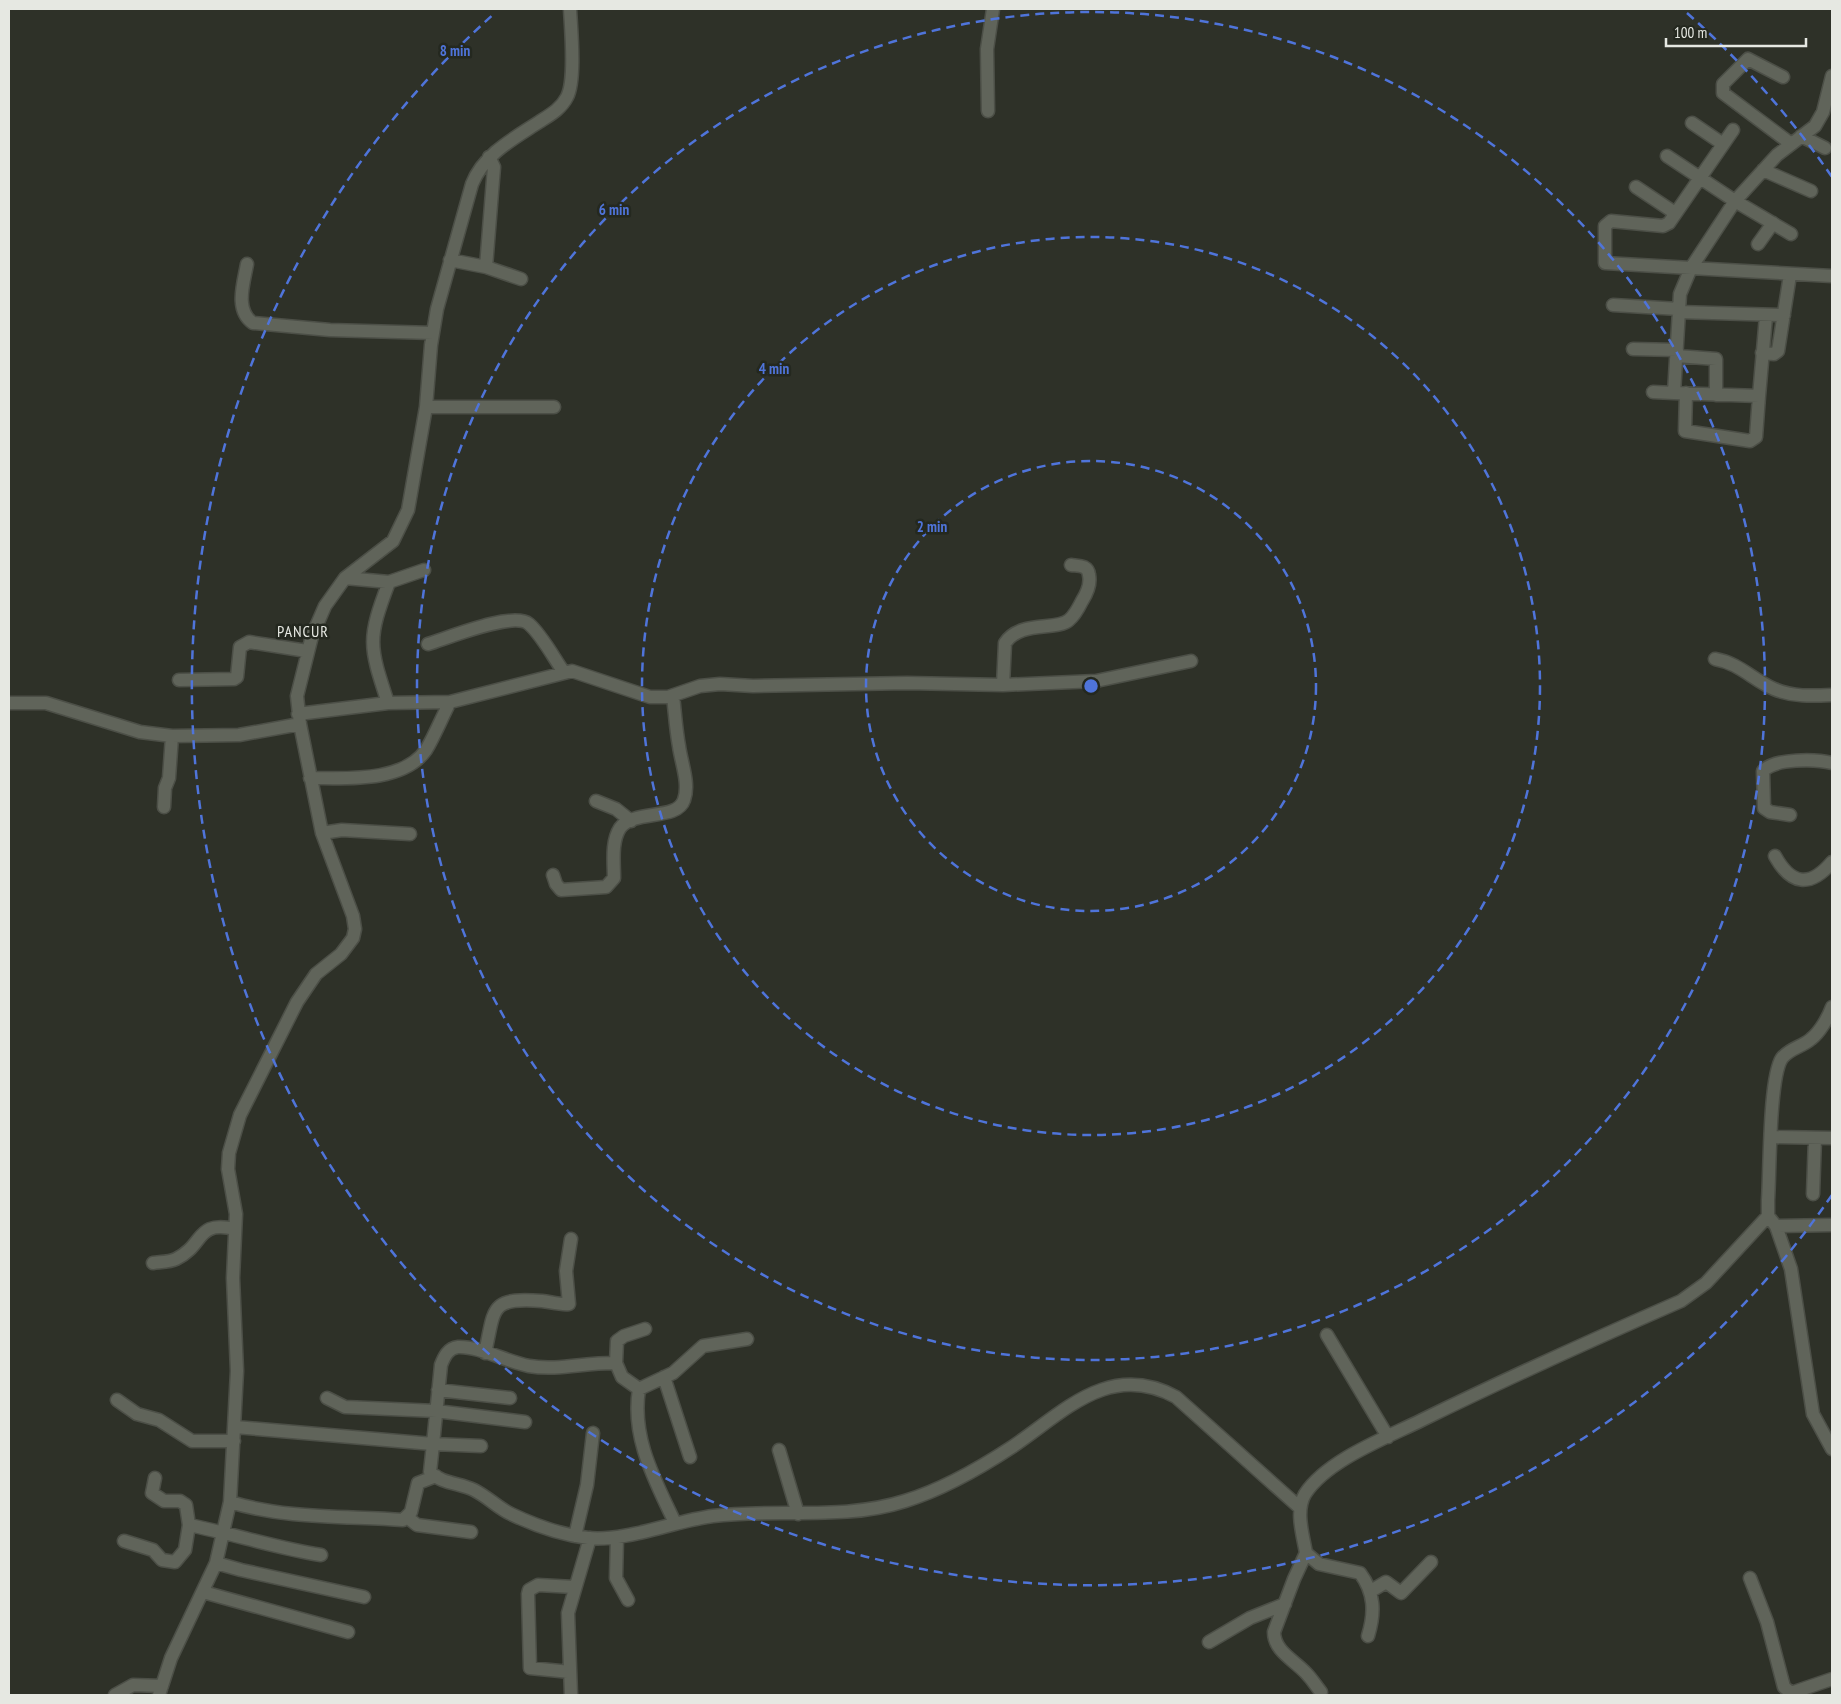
<svg xmlns="http://www.w3.org/2000/svg" width="1841" height="1704" viewBox="0 0 1841 1704" font-family="'PT Sans Narrow',sans-serif">
<rect width="100%" height="100%" fill="#2e3128"/>
<g fill="none" stroke-linecap="round" stroke-linejoin="round">
<defs>
<path id="minor" d="M1783,77L1748,59L1723,84V93L1790,143
M988,111L987,49L993,9
M1692,123L1723,144
M1733,130L1669,223L1663,226L1611,221L1605,226V263L1691,268L1735,201L1777,155L1815,126L1823,112L1832,76
M1801,136L1825,148
M1667,156L1735,201L1791,234
M1763,170L1811,191
M1636,187L1675,213
M1758,244L1773,223
M450,260L486,267L494,167L489,157
M247,264C244,282 234,310 253,323L330,330L433,333
M486,267L521,279
M1613,305L1679,309
M1679,312L1784,315
M1766,316L1759,396L1674,393L1680,294L1691,268L1832,276
M1633,349L1677,350
M1762,353L1774,354L1778,351L1790,275
M1677,356L1716,359V395
M1653,392L1674,393
M1686,393L1685,431L1750,441L1756,437L1759,396
M426,407H554
M345,578L389,582L424,570
M428,644C448,638 513,611 529,624C541,634 554,658 563,671
M1715,659C1739,663 1753,680 1774,689C1793,697 1812,696 1832,695
M179,680L234,679L237,677L240,647L249,642L307,651
M1003,685L1005,643C1020,620 1057,631 1069,620C1074,616 1079,607 1082,601C1087,593 1091,584 1089,575C1088,565 1079,566 1071,565
M9,703H46L140,732L172,736L239,735L300,724
M388,703C369,645 367,640 389,582
M298,714L388,703L450,702L572,671L650,697H668L700,686L720,684L753,686L907,683L1003,685L1096,681L1191,661
M310,778C345,778 403,783 426,750C435,735 442,717 450,702
M596,801L616,809L631,821
M164,807L165,788L169,778L172,736
M1790,815L1770,812L1764,808L1763,771C1775,758 1816,759 1832,763
M322,833L342,830L410,834
M1775,856C1791,885 1810,888 1832,862
M553,875L556,884L561,890L606,887L614,878C614,863 611,842 620,828C634,809 677,821 684,800C690,784 681,762 679,746C676,730 675,713 673,696
M1832,1007C1828,1018 1820,1032 1811,1039C1802,1047 1790,1048 1782,1058C1769,1077 1770,1172 1768,1200V1216L1776,1226L1791,1269L1813,1414L1832,1449
M1771,1137L1832,1138
M1813,1194L1815,1138
M1776,1226L1832,1225
M153,1263C160,1262 170,1262 176,1259C205,1245 195,1220 235,1229
M1327,1335L1388,1437
M485,1353C495,1308 489,1297 542,1301C551,1302 560,1305 569,1304L566,1271L571,1239
M616,1363L617,1341L624,1336L645,1329
M664,1377L690,1457
M639,1389C631,1438 655,1480 675,1523
M438,1390L510,1398
M327,1398L345,1407L436,1411L525,1422
M117,1400L137,1414L159,1420L192,1441H234
M235,1427L433,1444L441,1365C444,1357 448,1348 458,1347C479,1346 507,1362 529,1366C558,1371 587,1362 616,1363L622,1377L639,1389L673,1373L703,1346L747,1339
M481,1446L433,1444L430,1472C442,1484 460,1483 474,1490C488,1497 498,1508 511,1514C534,1525 563,1535 588,1538C625,1542 674,1521 713,1516C777,1508 843,1521 905,1501C941,1490 980,1468 1012,1447C1064,1412 1109,1361 1176,1397L1299,1507
M779,1450L798,1514
M155,1478L152,1493L164,1501H180L186,1505L189,1525C234,1534 276,1548 321,1555
M230,1502C286,1519 345,1516 403,1520L411,1512L418,1483L436,1476
M407,1517L417,1525L471,1532
M575,1536L587,1485L593,1433
M617,1537L616,1578L628,1600
M124,1541L153,1550L162,1560L175,1562L185,1550L189,1525
M1306,1553L1294,1579L1274,1632C1274,1651 1294,1660 1306,1673C1312,1679 1316,1686 1321,1692
M216,1563L241,1570L364,1597
M1750,1578L1767,1622L1784,1687L1791,1693L1832,1679
M1371,1591L1386,1582L1401,1593L1431,1562
M203,1592L348,1632
M1368,1636C1375,1613 1375,1593 1360,1573L1319,1564L1306,1553C1303,1535 1295,1511 1305,1494C1327,1460 1386,1438 1422,1420C1508,1378 1594,1339 1681,1301L1706,1283L1768,1216
M1209,1642L1250,1618L1285,1604
M570,1672L530,1668L528,1594L529,1590L538,1585L574,1587
M115,1695L133,1685L162,1686
M159,1695L171,1658L216,1563L230,1502L237,1371L233,1278L236,1214L228,1169L229,1153L240,1115L297,1002L316,974L341,954L353,938L355,929L353,916L322,833L300,724L297,696L312,636L325,606L345,578L393,541L408,510L426,407L431,345L437,309L472,184C484,154 513,139 539,122C550,115 561,109 567,97C576,80 571,29 570,9
M571,1695L568,1613L590,1538"/>
</defs>
<use href="#minor" stroke="#4c4f47" stroke-width="15"/>
<use href="#minor" stroke="#60645a" stroke-width="12"/>
</g>
<g fill="none" stroke="#4f74da" stroke-width="2.5" stroke-dasharray="9 6">
<circle cx="1091" cy="686" r="225"/>
<circle cx="1091" cy="686" r="449"/>
<circle cx="1091" cy="686" r="674"/>
<path d="M1832 1195A899 899 0 1 1 495 13M1687 13A899 899 0 0 1 1832 177"/>
</g>
<g text-anchor="middle" stroke-width="5" stroke-linejoin="round" paint-order="stroke">
<g font-size="16" letter-spacing="1" fill="#e6e8e2" stroke="#24281f">
<text x="303" y="637">PANCUR</text>
</g>
</g>
<circle cx="1091" cy="686" r="8" fill="#4f74da" stroke="#24281f" stroke-width="2.5"/>
<g font-size="15" text-anchor="middle" font-weight="bold" fill="#4f74da" stroke="#24281f" stroke-width="5" stroke-linejoin="round" paint-order="stroke">
<text x="455" y="56">8 min</text>
<text x="614" y="215">6 min</text>
<text x="774" y="374">4 min</text>
<text x="932" y="532">2 min</text>
</g>
<rect width="1841" height="1704" fill="none" stroke="#e6e8e2" stroke-width="20"/>
<path d="M1666 38v8h140v-8" fill="none" stroke="#e6e8e2" stroke-width="2.5"/>
<text x="1674" y="38" font-size="15" fill="#e6e8e2" stroke="#24281f" stroke-width="4" paint-order="stroke">100 m</text>
</svg>
